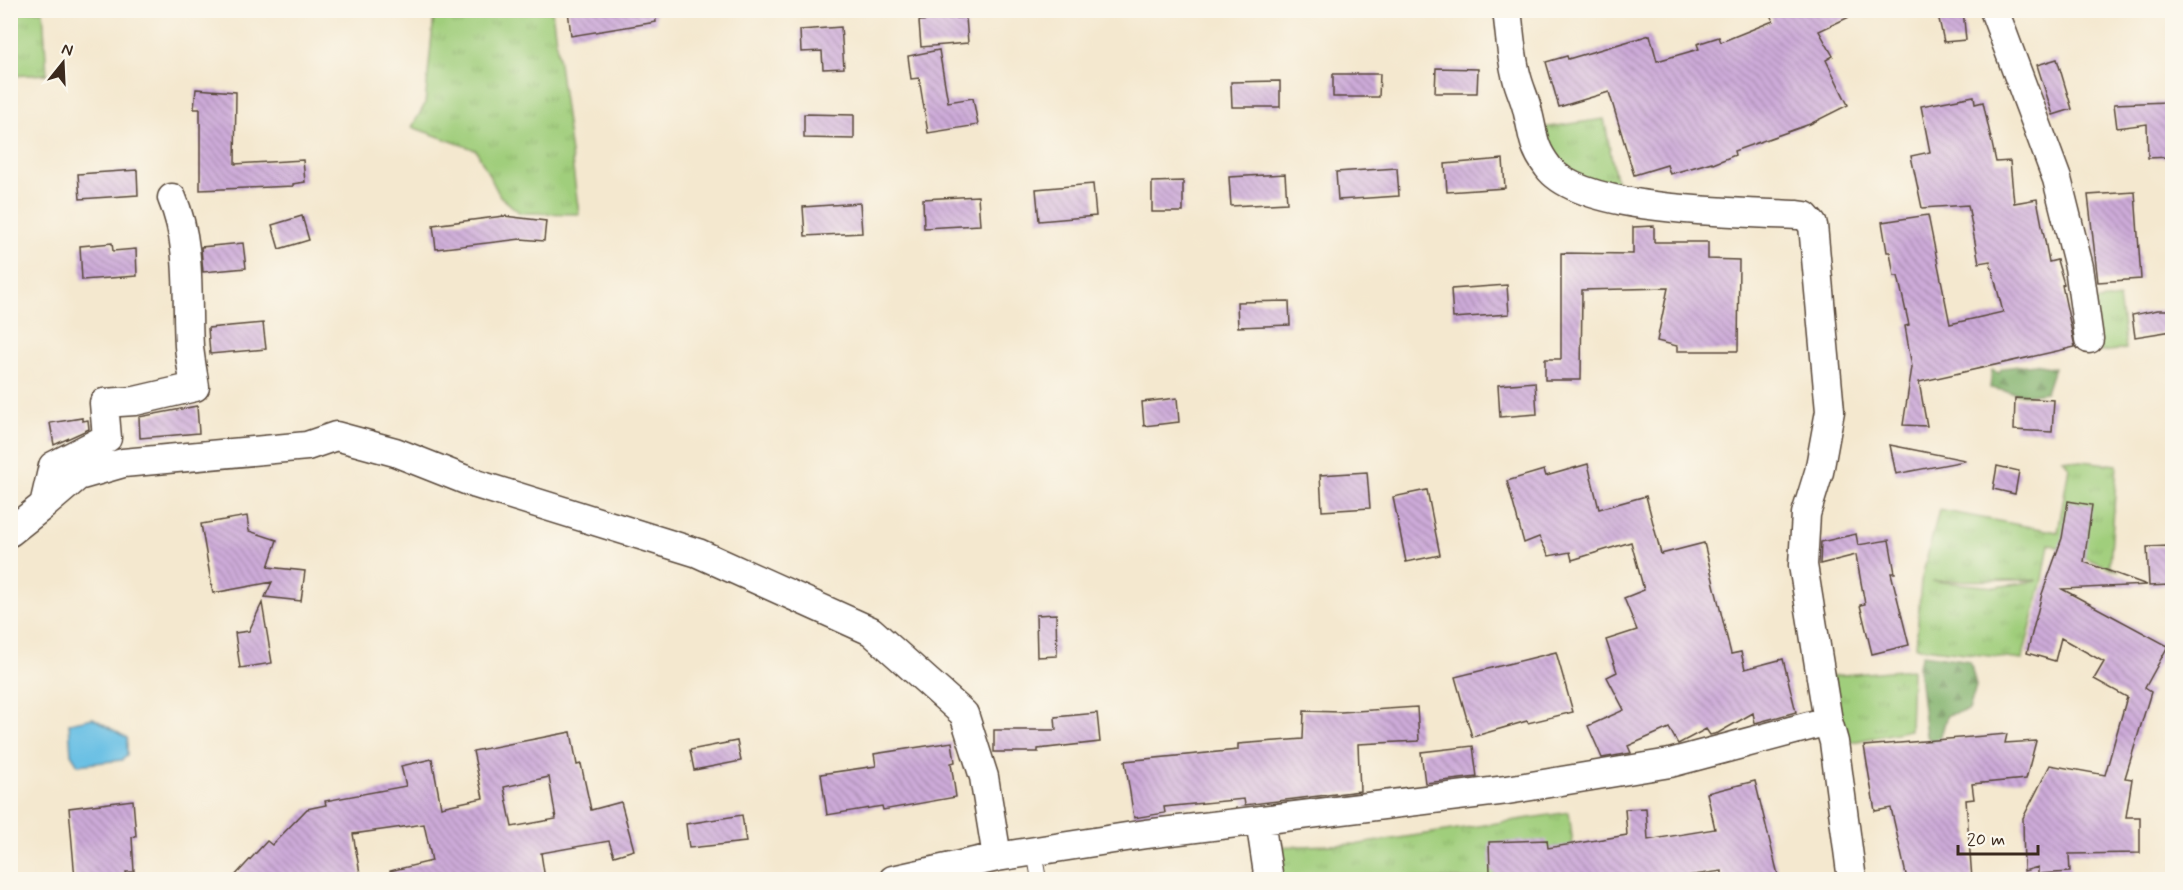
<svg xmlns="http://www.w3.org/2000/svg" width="2183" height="890" viewBox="0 0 2183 890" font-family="Mynerve,sans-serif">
<defs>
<pattern id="grass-tufts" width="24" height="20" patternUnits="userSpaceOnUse" patternTransform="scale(1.5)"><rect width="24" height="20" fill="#a0ce7b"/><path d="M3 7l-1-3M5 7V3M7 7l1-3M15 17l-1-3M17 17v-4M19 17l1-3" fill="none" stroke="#8bb16a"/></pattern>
<pattern id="forest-firs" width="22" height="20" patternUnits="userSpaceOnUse" patternTransform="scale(1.5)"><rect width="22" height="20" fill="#80b16b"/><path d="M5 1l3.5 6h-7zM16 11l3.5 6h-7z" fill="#6a9057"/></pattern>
<pattern id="building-back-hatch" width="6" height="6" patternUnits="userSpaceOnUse" patternTransform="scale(1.5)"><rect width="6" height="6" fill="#cdabd9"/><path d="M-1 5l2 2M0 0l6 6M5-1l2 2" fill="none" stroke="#a88baf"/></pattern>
</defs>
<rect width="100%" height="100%" fill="#fbf7ec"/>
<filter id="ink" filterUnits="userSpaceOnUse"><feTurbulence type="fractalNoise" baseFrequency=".0167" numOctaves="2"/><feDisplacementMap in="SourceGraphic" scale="12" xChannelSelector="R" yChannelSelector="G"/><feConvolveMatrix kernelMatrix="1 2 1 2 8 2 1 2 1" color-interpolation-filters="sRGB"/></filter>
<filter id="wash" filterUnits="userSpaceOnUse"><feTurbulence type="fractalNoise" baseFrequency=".008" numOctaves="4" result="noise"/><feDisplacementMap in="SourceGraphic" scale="24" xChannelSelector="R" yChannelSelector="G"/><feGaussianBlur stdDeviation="1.35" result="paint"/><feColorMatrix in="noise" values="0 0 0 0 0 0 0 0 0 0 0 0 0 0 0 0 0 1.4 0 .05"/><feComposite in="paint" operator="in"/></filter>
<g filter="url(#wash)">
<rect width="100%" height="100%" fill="#f4e8cf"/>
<path fill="url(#grass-tufts)" stroke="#6e7c4c" stroke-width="1.5" fill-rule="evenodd" d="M11,10L43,11L47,74L11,76Z
M433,11H552L579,214L520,213L500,196L476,150L412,127L425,104L434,15Z
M1604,119L1619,195L1552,165L1535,129Z
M2119,298L2126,349L2100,352L2093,302Z
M2063,459L2117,465L2110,565L2119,571L2049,544L2043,580L2022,660L1916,647L1921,581L1939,510L2058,532L2069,467ZM1932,581L2036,580V581L1996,587Z
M1912,669L1910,730L1838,745L1820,677Z
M1569,812L1577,879H1279L1271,847L1360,844Z"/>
<path fill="url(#forest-firs)" stroke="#5e6e44" stroke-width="1.5" d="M2035,364L2054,368L2046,392L2025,395L1990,388L1992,370L1999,373L2002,368Z
M1923,654L1970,661L1976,686L1969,710L1947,715L1941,736L1934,743L1926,736L1918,665Z"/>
<path fill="#67bfe4" stroke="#517481" stroke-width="1.5" d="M93,718L127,738V756L122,760L78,765L71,754L69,723Z"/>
<g id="blocks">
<path fill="url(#building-back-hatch)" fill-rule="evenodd" d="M568,10H655L656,22L571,36Z
M1768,10H1864L1819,31L1833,56L1826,60L1848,105L1810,124L1734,151L1735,155L1713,164L1712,162L1670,174L1667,165L1634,175L1609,92L1559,107L1546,62L1567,56L1568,59L1650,35L1657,61L1699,49L1697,44L1719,37L1721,42L1773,21Z
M1937,10H1963L1966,40L1944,42Z
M966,17L968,43L921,47L919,21Z
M841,27L844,68L823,69L822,51L801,52L800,30Z
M939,50L948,102L973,98L978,125L928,133L919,78L911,79L908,56Z
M2057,59L2072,109L2053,115L2037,65Z
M1436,68L1478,69L1477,93H1435Z
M1333,74H1380L1379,97H1333Z
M1280,81V107H1232L1231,82Z
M196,89L236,92L235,164L303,160L305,182L293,184V186L200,190V109H194Z
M1974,96L1975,104L1983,102L1996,162L2010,161L2014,203L2037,199L2049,262L2057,260L2064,284L2062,285L2075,347L1919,382L1927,426L1903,425L1912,367L1905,326L1909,325L1898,276H1894L1890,252H1887L1882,222L1928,215L1950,324L2003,312L1990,261L1979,263L1968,205L1922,208L1911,156L1930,152L1921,106Z
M2168,102L2170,157L2148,158L2147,124L2117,128L2114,104Z
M804,114L854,115V139L804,138Z
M1503,159L1505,188L1447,192L1445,164Z
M1397,168L1399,196L1338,200L1336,172Z
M137,170L138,195L80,199L78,174Z
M1285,174L1287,203L1231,206L1229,177Z
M1183,181V212H1152V182Z
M1093,184L1096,216L1039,221L1036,189Z
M2135,192L2141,279L2098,282L2088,195Z
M978,196L980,225L924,228L923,199Z
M860,203L862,233L805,236L803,207Z
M302,216L309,240L279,249L272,225Z
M504,216L546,221L544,241L521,239L436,249L433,225Z
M1654,226V242H1708V259L1739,260L1738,351H1677V346L1657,341L1668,288L1582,290L1581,380H1545V359H1561V253L1633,254V227Z
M112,243L113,251L136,249L137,276L82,280L80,246Z
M243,243L246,268L203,272L201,247Z
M1507,285L1509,314L1453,318L1451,289Z
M1289,301L1290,325L1238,327L1237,302Z
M2158,310H2172V331L2135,337L2132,315Z
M263,323L266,349L210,354L208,328Z
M1535,382L1537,414L1500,417L1498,385Z
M1177,398L1179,422L1144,426L1142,402Z
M2015,398L2054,400L2052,432L2014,430Z
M197,406L199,433L140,438L139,417Z
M82,418V421L88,420L89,429L54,445L50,423Z
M1890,445L1965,460V461L1896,474Z
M1588,464L1599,509L1646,496L1661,554L1704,543L1731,654L1741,652L1745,669L1783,659L1796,712L1755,723L1753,713L1718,733L1710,735L1706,729L1678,744L1669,728L1628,746L1631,753L1602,758L1588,726L1624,710L1607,677L1617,672L1606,640L1637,630L1624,598L1644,590L1631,542L1572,560L1570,552L1549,556L1539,537L1524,543L1507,481L1544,470L1546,476Z
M1997,466L2019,471L2015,494L1993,489Z
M1367,472L1370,508L1322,511L1320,475Z
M1427,490L1440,555L1406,562L1393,497Z
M2068,501L2092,505L2084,562L2147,585L2062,589L2168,646L2145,688L2151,692L2125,778L2132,779L2126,817H2140V853L2069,854L2070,872L2038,874V867L2024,871L2023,818L2050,765L2105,775L2127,697L2094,679L2104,662L2061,638L2055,661L2027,653L2042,594L2062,538Z
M247,516L249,531L277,540L268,567L305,571L301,601L265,597L272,582L213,593L201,524Z
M1856,534L1858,545L1889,540L1895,573H1891L1909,645L1872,654L1860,605L1865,604L1856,555L1820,564L1821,542Z
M2169,546V585L2149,586L2147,547Z
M262,603L272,663L240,668L235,633L249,631Z
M1056,614L1057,656L1037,657L1036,615Z
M1556,652L1573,712L1528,723L1527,721L1472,737L1455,677Z
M1417,707L1419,741L1358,744L1360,791L1245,805L1244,799L1164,807L1165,813L1134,818L1125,761L1238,750V744L1303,739L1304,711L1341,712Z
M1097,713L1100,742L1038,749V752H994V730H1056L1055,717Z
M571,732L577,765L581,764L591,810L621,802L634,850L614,856L609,841L541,853L545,879H391L390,871L432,861L424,824L353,834L361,879H232L267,841L272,845L307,809L326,805L325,801L406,786L401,766L432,759L441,807L483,798L473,751ZM549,777L556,819L512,827L504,787Z
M2007,734L2005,743L2036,741L2026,779L1972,784L1974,799L1966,800L1972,879H1907L1891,808L1875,811L1864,746Z
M737,741L741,761L694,770L690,750Z
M952,742L955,762L951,763L956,797L883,810L882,806L827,815L821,774L876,766L874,754Z
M1473,746L1477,777L1425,783L1421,752Z
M1755,781L1779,879H1722V871L1665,879H1495L1494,872H1490L1489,842L1547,840L1548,848L1627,835L1625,809L1646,808L1648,840L1715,829L1707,793Z
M133,800L136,836L132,837L134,872H126L127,879H75L69,808Z
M742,815L746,842L689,848L686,824Z"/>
</g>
</g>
<g filter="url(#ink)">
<use href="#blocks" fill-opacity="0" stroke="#574639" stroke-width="1.5"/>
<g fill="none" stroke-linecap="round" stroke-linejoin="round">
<defs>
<path id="service" d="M1034,851L1039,880"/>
<path id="minor" d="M1507,10C1510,33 1511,57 1517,78C1520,90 1526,101 1528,113C1534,136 1532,146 1548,167C1581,213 1743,212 1798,215L1805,216L1813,225L1830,411L1819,472L1806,514L1803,565L1828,721L1834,742L1852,880
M1994,10L2057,179L2079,267L2089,339
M44,505L78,476L123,463L307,446L336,436L395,452L476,484L698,553L871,631L964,714L984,777L997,857
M10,532L44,505L53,466L107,438L104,403L135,401L195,387C193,374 190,359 189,346C186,296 192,244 172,198
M1260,820L1269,880
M893,880L997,857L1146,834L1507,790L1670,763L1828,721"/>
</defs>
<use href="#service" stroke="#574639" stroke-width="16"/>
<use href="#minor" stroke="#574639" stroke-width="31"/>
<use href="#service" stroke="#fff" stroke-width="14"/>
<use href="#minor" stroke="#fff" stroke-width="28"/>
</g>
</g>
<rect width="2183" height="890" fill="none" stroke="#fbf7ec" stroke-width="36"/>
<g transform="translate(63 63) rotate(18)" stroke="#fbf7ec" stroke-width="4.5" paint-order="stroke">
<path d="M0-4.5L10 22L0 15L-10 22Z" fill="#3b2a1e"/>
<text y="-9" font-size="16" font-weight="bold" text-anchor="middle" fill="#3b2a1e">N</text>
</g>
<path d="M1958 845v9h80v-9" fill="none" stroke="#3b2a1e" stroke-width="3"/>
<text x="1967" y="845" font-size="18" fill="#3b2a1e" stroke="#fbf7ec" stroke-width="4.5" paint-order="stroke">20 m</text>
</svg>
